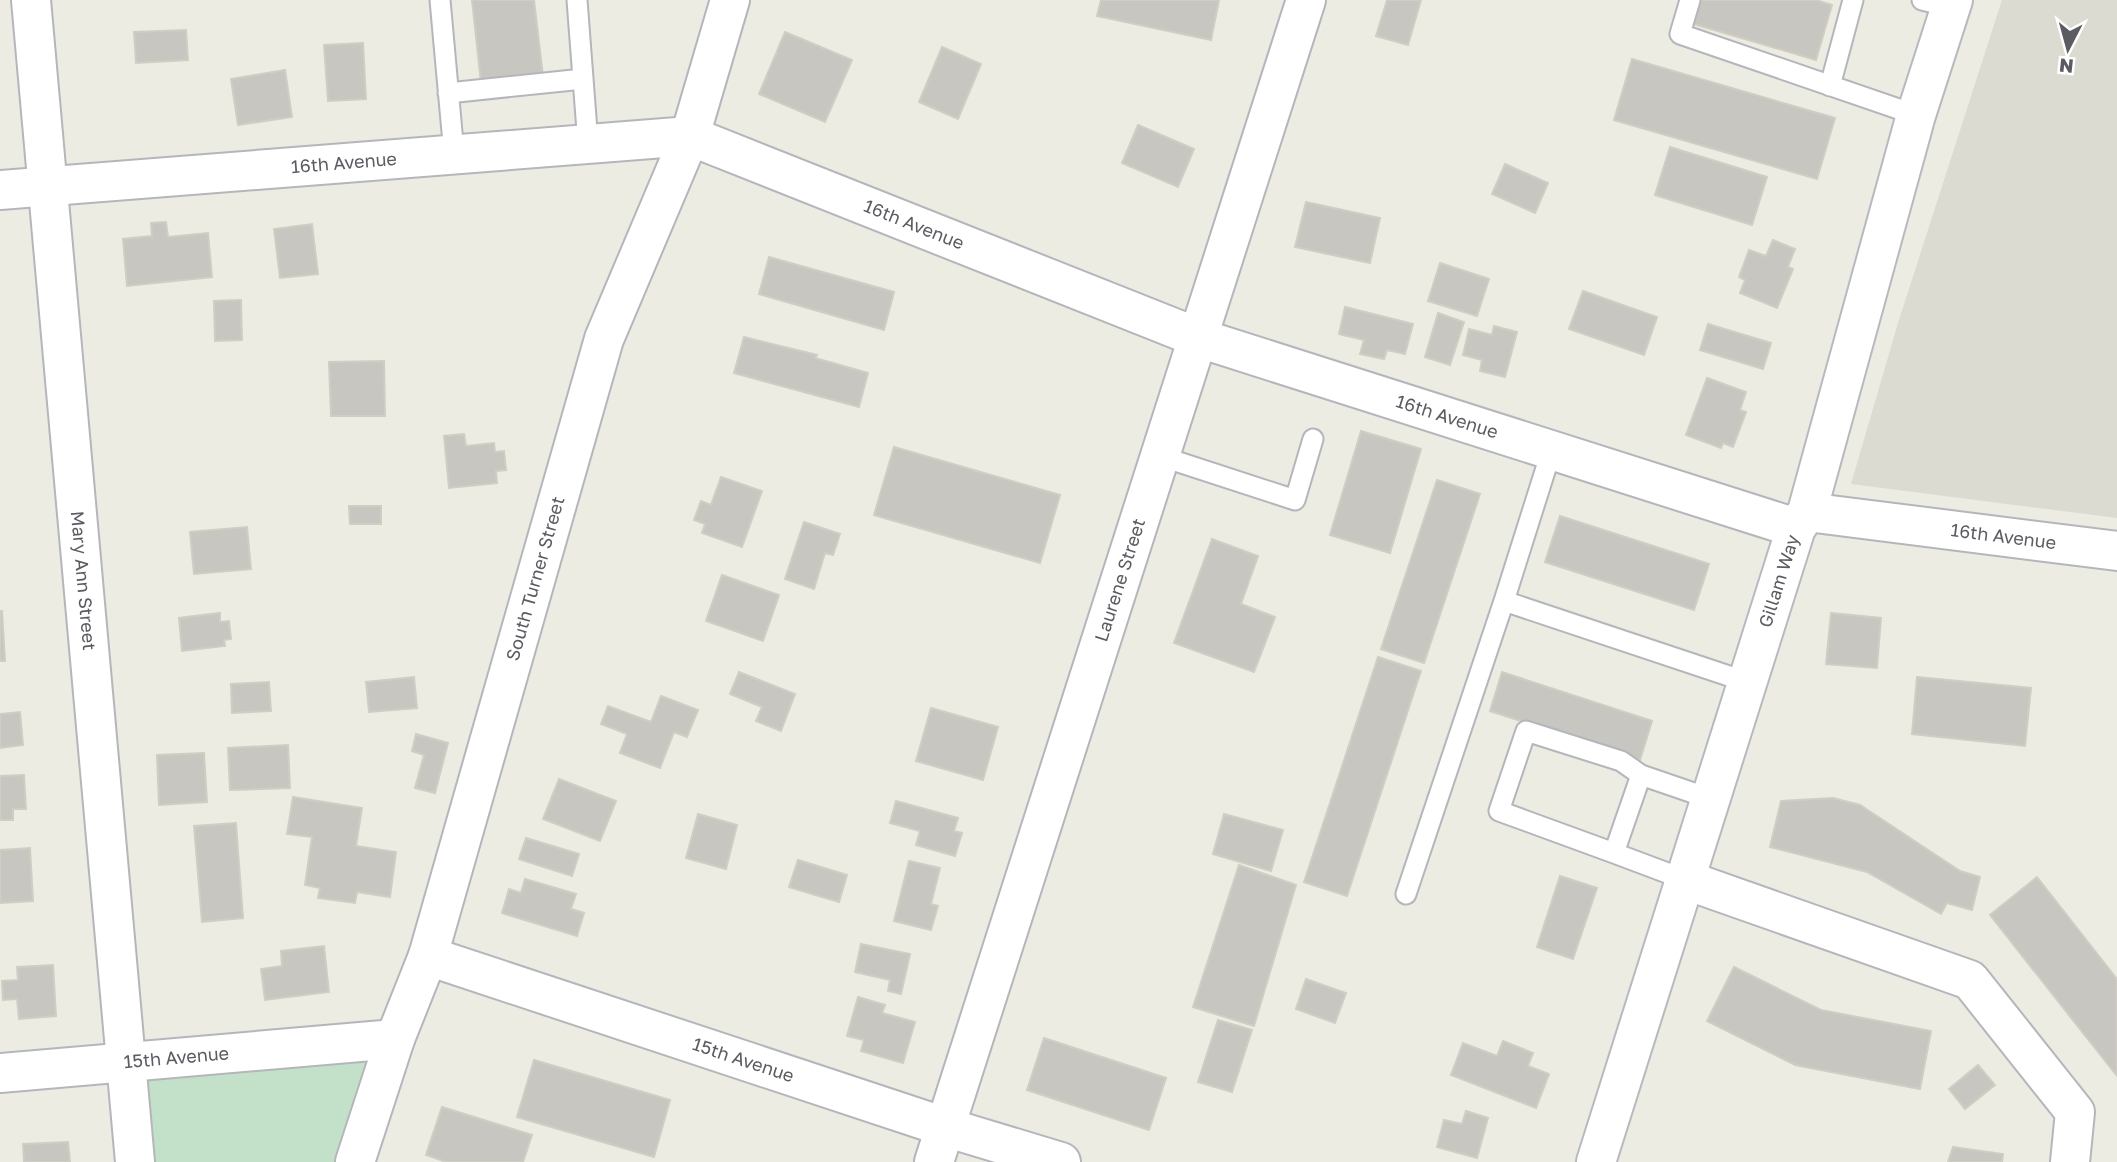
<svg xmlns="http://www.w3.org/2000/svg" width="2117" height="1162" viewBox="0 0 2117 1162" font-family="'Golos Text',sans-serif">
<rect width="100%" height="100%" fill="#ecece3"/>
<path fill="#dbdbd1" d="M2002,0H2117V518L1851,484L1898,323Z"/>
<path fill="#c2e1c8" d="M395,1039L355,1162H135L125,1063Z"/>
<path fill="#c7c6c0" stroke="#d0cec2" stroke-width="2" d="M472,0H534L543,76L481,83Z
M1101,0H1219L1211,40L1097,16Z
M1387,0H1421L1408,45L1376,36Z
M1701,0H1816L1832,5L1816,60L1694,24Z
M186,30L188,60L136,63L134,32Z
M785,32L852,60L825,122L759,94Z
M363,43L366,99L328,101L324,45Z
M942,47L981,64L958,119L919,102Z
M1632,59L1835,118L1817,179L1614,120Z
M285,70L292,117L238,125L231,79Z
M1138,125L1194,149L1178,187L1122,163Z
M1670,147L1767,177L1752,225L1655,195Z
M1505,164L1548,183L1535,213L1492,194Z
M1306,202L1380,218L1370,263L1295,247Z
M166,222L168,237L208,233L212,277L127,286L123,239L152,236L151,223Z
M312,224L318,274L280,278L274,229Z
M1773,240L1795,249L1788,267L1793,269L1777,308L1740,293L1745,280L1739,277L1749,250L1766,256Z
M769,257L894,292L884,330L759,294Z
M1440,263L1489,279L1477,316L1428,301Z
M1583,291L1657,317L1644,355L1569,329Z
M241,300L242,340L215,341L214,301Z
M1345,307L1413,324L1405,354L1387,350L1384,359L1360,354L1364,340L1339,334Z
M1438,313L1464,322L1450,365L1425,357Z
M1708,324L1771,343L1763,369L1700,350Z
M1494,326L1517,332L1505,377L1480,371L1482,360L1463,355L1469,329L1492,335Z
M744,337L817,355L815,358L868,373L859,407L734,373Z
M384,361L385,416H331L329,362Z
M1707,378L1746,392L1740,410L1746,412L1733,447L1723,443L1721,448L1686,435Z
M1361,431L1421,449L1390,553L1330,535Z
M464,434L466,446L494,443L495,452L504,451L506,470L496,471L497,483L449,488L444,436Z
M894,447L1060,495L1040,563L874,515Z
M721,477L762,491L742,547L702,533L705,524L694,520L701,501L711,505Z
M1437,480L1480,494L1424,663L1381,649Z
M349,506H381V524H350Z
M1560,516L1709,564L1694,610L1545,562Z
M804,522L840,534L833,555L825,553L814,589L785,579Z
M247,527L251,569L194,574L190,532Z
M1212,539L1258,556L1241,604L1275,617L1254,672L1174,643Z
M722,575L779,595L763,641L706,621Z
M0,611H2L5,661H0Z
M220,613V622L229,621L231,639L224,640L225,646L182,651L179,618Z
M1831,613L1881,618L1877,668L1826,664Z
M1378,657L1421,671L1347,896L1304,882Z
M739,672L795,694L781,731L756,721L762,707L730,694Z
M1502,672L1652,721L1640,760L1490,711Z
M414,677L417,708L369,712L366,682Z
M1917,677L2031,688L2025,746L1912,734Z
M269,682L271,711L232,713L231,684Z
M661,696L698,710L687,737L674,732L660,768L620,753L627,734L601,724L608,706L651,722Z
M931,708L998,727L983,780L916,761Z
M20,712L23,745L0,748V714Z
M416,734L448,743L435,793L415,788L424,755L412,751Z
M288,745L290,788L230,790L228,748Z
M204,753L207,802L159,805L157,755Z
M24,775L26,809H13V820H0V776Z
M559,779L616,801L600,841L543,819Z
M293,797L362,808L356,846L396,852L390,897L357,892L355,903L318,898L320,888L305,885L312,837L287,834Z
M1833,798L1860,805L1960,871L1980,877L1972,910L1947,903L1941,914L1867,872L1770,847L1781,801Z
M896,801L958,818L954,831L962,833L955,856L916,845L920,831L890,823Z
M698,814L737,825L726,869L686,858Z
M1224,814L1283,830L1271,871L1213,854Z
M236,823L243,918L202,922L194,826Z
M526,838L579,854L572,876L519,859Z
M30,848L33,901L0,903V850Z
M798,860L847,875L839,902L789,887Z
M909,861L940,868L931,904L938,906L931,930L894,921Z
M1239,865L1296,885L1254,1026L1193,1007Z
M1560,876L1597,888L1573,959L1537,947Z
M2037,877L2117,979V1076L1990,915Z
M525,879L576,894L571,909L584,913L577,936L502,913L509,889L521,893Z
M861,944L910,954L901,994L888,991L890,980L855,972Z
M324,946L329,992L265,1000L261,969L282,966L281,951Z
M53,965L56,1016L19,1019L17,999L3,1000L2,981L18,980L17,967Z
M1734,967L1821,1010L1931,1031L1920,1089L1795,1065L1707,1021Z
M1306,979L1346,993L1335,1023L1296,1009Z
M858,997L885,1005L882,1013L915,1022L903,1063L861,1051L864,1040L847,1036Z
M1218,1020L1252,1030L1232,1092L1198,1082Z
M1044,1038L1166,1078L1149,1130L1027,1090Z
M1503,1041L1533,1053L1528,1066L1549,1074L1536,1108L1451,1075L1463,1043L1497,1056Z
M534,1060L670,1100L654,1157L517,1117Z
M1978,1065L1995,1085L1965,1109L1949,1089Z
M442,1107L532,1135L523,1162H446L426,1155Z
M1466,1111L1488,1118L1477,1158L1437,1147L1444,1120L1462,1124Z
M68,1142L70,1162H24L23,1144Z
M1953,1147L2003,1154L2002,1162H1948Z"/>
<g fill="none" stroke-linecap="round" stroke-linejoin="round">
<defs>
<path id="lane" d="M440,0L454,154
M577,0L588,144
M1690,0L1680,34L1916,115
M1922,0L1951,7
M1830,86L1853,0
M448,93L583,79
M1160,456L1295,500L1313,439
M1504,601L1747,682
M1614,853L1499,811L1526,731L1621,761L1641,775
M1686,880L1614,853L1641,775L1711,799
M1406,894L1504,601L1552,449"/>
<g id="street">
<path id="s1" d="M31,0L135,1162"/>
<path id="s2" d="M0,190L690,136L1199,338L1796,528"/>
<path id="s3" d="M1807,512L2117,551"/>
<path d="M1686,880L1970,980L2075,1112L2070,1162"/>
<path id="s4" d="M428,956L945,1127L1061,1162"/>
<path id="s5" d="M0,1073L395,1039"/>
<path id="s6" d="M355,1162L395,1039L428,956L604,339L690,136L730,0"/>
<path id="s7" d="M934,1162L1306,0"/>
</g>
<g id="secondary">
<path id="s8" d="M1596,1162L1796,528L1807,512L1916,115L1953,0"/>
</g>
</defs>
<use href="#lane" stroke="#b5b6bb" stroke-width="23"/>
<use href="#street" stroke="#b5b6bb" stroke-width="42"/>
<use href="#secondary" stroke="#b8b9bf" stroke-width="42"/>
<use href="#lane" stroke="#fff" stroke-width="19"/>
<use href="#street" stroke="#fff" stroke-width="38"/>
<use href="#secondary" stroke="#fff" stroke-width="38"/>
</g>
<g text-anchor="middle" stroke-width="5" stroke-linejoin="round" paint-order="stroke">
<g font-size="18" fill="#5b5c62" stroke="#fff">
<text dy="6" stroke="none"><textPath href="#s2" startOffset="345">16th Avenue</textPath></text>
<text dy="6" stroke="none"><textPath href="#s2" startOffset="933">16th Avenue</textPath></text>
<text dy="6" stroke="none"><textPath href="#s2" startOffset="1500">16th Avenue</textPath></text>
<text dy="6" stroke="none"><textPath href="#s3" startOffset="198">16th Avenue</textPath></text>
<text dy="6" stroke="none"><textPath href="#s6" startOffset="611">South Turner Street</textPath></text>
<text dy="6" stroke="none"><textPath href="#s1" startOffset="583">Mary Ann Street</textPath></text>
<text dy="6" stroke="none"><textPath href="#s7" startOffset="611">Laurene Street</textPath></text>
<text dy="6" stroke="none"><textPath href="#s8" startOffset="609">Gillam Way</textPath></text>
<text dy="6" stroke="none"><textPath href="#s5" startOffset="177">15th Avenue</textPath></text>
<text dy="6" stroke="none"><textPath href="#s4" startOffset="332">15th Avenue</textPath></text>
</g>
</g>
<g transform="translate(2068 49) rotate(186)" stroke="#ffffff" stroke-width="5" paint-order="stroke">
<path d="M0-5L12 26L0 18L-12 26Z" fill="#5b5c62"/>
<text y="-10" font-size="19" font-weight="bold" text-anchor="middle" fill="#5b5c62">N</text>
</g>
</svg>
